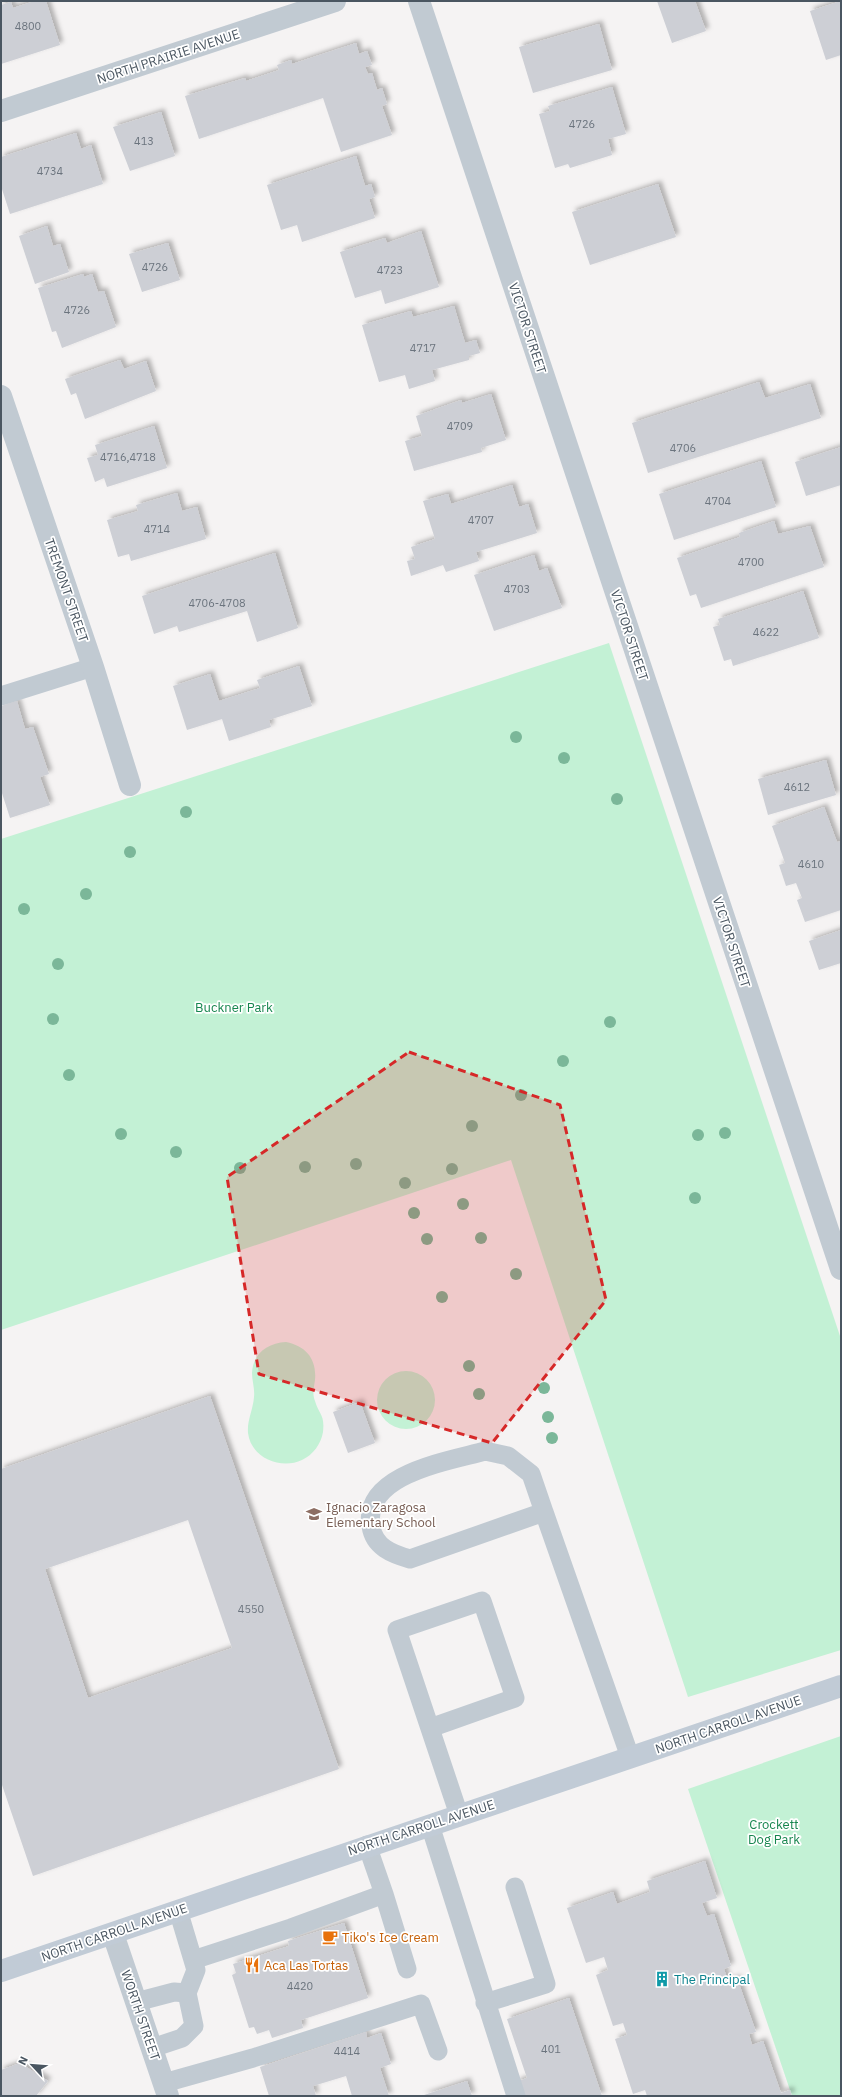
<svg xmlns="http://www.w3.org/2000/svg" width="842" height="2097" viewBox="0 0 842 2097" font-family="'IBM Plex Sans',sans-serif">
<defs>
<filter id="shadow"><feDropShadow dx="3.5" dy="-3.5" stdDeviation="2" flood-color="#0004"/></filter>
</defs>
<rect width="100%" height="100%" fill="#f5f3f3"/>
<path fill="#c3f1d5" d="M609,643L841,1339V1650L688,1697L511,1160L1,1330V839Z
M286,1342C306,1346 317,1359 315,1380C314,1387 312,1394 315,1401C319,1415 325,1414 323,1432C321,1444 313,1455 302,1460C281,1470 251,1458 248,1433C247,1420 253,1410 254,1397C255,1389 252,1381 252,1373C253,1353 268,1343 286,1342Z
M377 1400a29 29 0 1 1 58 0a29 29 0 1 1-58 0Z
M841,1736V2096H792L688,1789Z"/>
<path fill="#cdcfd5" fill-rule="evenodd" filter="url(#shadow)" d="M35,1H46L60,45L1,64V5L11,2L13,8Z
M657,1H695L706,31L672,43Z
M841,1V55L826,60L810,11Z
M599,24L612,70L533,93L519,47Z
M356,43L359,54L367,51L372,65L365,67L368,74L372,73L377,90L382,88L387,104L382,106L392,135L341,152L323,98L199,139L185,96L245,78L246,81L279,70L277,65L291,60L292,64Z
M612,87L626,134L608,139L612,155L570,168L568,164L555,168L539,114L550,111L548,106Z
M161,112L175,156L130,171L113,127Z
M76,133L81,149L91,145L103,184L10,214L1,186V157Z
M356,156L365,186L371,184L375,197L369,199L375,218L302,242L297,225L281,230L267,185Z
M658,184L676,237L590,265L572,212Z
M47,226L53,246L60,244L69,272L35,284L19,236Z
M421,231L439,287L385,304L381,290L355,298L340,252L385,238L387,243Z
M168,243L180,280L142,292L129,254Z
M83,274L84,277L92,274L98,292L104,291L116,327L62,348L56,331L52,332L38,288Z
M454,306L465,343L476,340L480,353L469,356V360L432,370L435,381L409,389L405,375L379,382L362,325L411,311L413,317Z
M120,360L124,369L146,361L156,391L85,419L76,393L71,395L65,379Z
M759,382L765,398L810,384L821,418L648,473L632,423Z
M491,394L506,440L481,448L482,452L414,471L405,441L422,436L416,416L461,400L462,403Z
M154,426L167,468L107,487L104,478L95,482L87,458L98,455L95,445Z
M841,447V485L806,496L795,462Z
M761,461L776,507L674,540L659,494Z
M512,485L519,507L528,504L537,533L476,552L479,561L446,572L443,565L411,576L407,561L415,559L411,547L435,539L423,501L448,494L451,504Z
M177,493L182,511L197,507L206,539L131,561L129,554L118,557L107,520L138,511L136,505Z
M774,521L778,534L810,526L824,567L701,608L696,594L690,596L677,558L740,537L739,533Z
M275,553L298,628L257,642L247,611L179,632L177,626L154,634L142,596Z
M534,555L539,571L547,568L562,608L494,631L474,575Z
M803,591L819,638L733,666L731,659L724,661L713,627L720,625L718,619Z
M299,666L312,706L269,720L271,727L229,741L222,719L187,730L173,686L210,674L219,701L260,688L257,680Z
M17,701L25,729L33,727L49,774L40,777L50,805L10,818L1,790V706Z
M826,760L836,795L768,815L758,779Z
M824,807L837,842L841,841V910L805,922L797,900L802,898L796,883L786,886L779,865L785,863L772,826Z
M841,930V963L819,970L809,941Z
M210,1396L339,1769L33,1876L1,1782V1469ZM188,1520L232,1648L88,1698L45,1569Z
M360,1402L375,1443L348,1453L333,1412Z
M705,1861L717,1898L702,1903L707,1916L714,1914L731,1966L724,1969L728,1981L737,1978L756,2032L749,2034L752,2045L763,2041L781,2093L790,2090L792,2096H647L645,2090L633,2094L615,2039L627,2035L623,2023L613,2026L596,1975L608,1970L604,1957L586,1963L567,1908L613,1892L617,1904L650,1892L647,1881Z
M344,1923L368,1998L301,2020L303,2028L272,2038L269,2030L257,2034L254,2027L249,2028L232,1975L236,1973L233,1964L289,1946L288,1941Z
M569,1998L602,2096H521L516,2082L527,2078L507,2019Z
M366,2032L367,2038L381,2033L391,2064L380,2068L389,2096H352L346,2076L313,2086L316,2096H269L260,2067Z
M20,2063L48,2081L36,2096H1V2070Z
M467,2081L472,2096H421Z"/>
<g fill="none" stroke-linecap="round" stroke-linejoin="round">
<path stroke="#c1cad2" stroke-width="19" d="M1,696L93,667
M485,1451L508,1456L531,1474L544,1512L410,1559C392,1554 374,1547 371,1526C362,1474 449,1461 485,1451Z
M544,1512L630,1757
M430,1728L515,1698L482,1601L397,1630L459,1815
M430,1825L516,2096
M384,1894L407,1969
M178,1910L196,1970L187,1993
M193,1960L291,1928L384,1894L367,1845
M136,2002L174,1992L187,1993L194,2026L182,2038L152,2048
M485,2003L546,1984L515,1887
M164,2083L253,2058L421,2004L438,2051"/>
<path stroke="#c1cad2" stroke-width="22" d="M419,1L841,1269
M1,111L335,1
M1,396L93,667L130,785
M113,1934L168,2096"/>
<path stroke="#c1cbd6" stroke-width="22" d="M1,1971C281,1875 561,1780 841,1686"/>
</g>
<g fill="#7bb799">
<circle cx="516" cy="737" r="6"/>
<circle cx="564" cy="758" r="6"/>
<circle cx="617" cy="799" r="6"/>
<circle cx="186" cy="812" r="6"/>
<circle cx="130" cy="852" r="6"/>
<circle cx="86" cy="894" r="6"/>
<circle cx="24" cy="909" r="6"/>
<circle cx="58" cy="964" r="6"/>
<circle cx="53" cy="1019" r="6"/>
<circle cx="610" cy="1022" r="6"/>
<circle cx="563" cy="1061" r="6"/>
<circle cx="69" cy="1075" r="6"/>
<circle cx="521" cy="1095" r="6"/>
<circle cx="472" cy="1126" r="6"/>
<circle cx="725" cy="1133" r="6"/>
<circle cx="121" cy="1134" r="6"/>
<circle cx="698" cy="1135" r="6"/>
<circle cx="176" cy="1152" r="6"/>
<circle cx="356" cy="1164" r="6"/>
<circle cx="305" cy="1167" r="6"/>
<circle cx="240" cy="1168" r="6"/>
<circle cx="452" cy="1169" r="6"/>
<circle cx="405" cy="1183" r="6"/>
<circle cx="695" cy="1198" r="6"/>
<circle cx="463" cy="1204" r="6"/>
<circle cx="414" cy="1213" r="6"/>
<circle cx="481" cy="1238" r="6"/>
<circle cx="427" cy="1239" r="6"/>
<circle cx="516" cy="1274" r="6"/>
<circle cx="442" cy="1297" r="6"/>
<circle cx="469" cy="1366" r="6"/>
<circle cx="544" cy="1388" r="6"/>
<circle cx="479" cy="1394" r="6"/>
<circle cx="548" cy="1417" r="6"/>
<circle cx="552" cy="1438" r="6"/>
</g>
<path fill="#d62828" fill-opacity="0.2" stroke="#d62828" stroke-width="3" stroke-dasharray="8 5" stroke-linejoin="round" d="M409,1052L560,1105L606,1300L492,1443L259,1374L227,1177Z"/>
<defs>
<symbol id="school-bare" viewBox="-9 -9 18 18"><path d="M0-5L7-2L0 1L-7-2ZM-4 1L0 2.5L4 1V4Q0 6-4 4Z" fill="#8d6e63" stroke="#fff" stroke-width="2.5" paint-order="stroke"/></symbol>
<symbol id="cafe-bare" viewBox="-9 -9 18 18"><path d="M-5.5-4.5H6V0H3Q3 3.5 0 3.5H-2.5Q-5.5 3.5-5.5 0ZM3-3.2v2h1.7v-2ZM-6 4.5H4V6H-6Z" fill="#e8710a" stroke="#fff" stroke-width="2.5" paint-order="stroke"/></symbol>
<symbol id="restaurant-bare" viewBox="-9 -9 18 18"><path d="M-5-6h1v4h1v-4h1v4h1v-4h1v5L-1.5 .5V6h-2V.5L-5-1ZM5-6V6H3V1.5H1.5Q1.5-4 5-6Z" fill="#e8710a" stroke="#fff" stroke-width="2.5" paint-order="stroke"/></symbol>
<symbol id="building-bare" viewBox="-9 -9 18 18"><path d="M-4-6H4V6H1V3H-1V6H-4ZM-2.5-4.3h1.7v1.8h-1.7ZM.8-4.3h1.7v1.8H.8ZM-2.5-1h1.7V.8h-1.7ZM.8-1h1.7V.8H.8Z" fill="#0f9aa8" stroke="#fff" stroke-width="2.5" paint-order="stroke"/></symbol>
</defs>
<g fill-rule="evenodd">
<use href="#school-bare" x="303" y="1503" width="22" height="22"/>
<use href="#cafe-bare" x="319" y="1926" width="22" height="22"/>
<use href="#restaurant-bare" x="241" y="1954" width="22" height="22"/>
<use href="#building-bare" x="651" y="1968" width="22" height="22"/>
</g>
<g text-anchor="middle" stroke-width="3.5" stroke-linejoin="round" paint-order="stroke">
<g font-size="11" fill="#6b747e">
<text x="28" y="30">4800</text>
<text x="582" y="128">4726</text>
<text x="144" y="145">413</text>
<text x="50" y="175">4734</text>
<text x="155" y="271">4726</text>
<text x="390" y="274">4723</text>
<text x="77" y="314">4726</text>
<text x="423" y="352">4717</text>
<text x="460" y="430">4709</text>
<text x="683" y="452">4706</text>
<text x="128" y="461">4716,4718</text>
<text x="718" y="505">4704</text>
<text x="481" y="524">4707</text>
<text x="157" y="533">4714</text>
<text x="751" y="566">4700</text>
<text x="517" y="593">4703</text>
<text x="217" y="607">4706-4708</text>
<text x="766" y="636">4622</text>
<text x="797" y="791">4612</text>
<text x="811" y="868">4610</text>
<text x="251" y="1613">4550</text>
<text x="300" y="1990">4420</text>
<text x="551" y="2053">401</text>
<text x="347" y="2055">4414</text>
</g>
<g font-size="13" fill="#4a5661" stroke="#fff">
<text transform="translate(168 56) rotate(-18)" y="5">NORTH PRAIRIE AVENUE</text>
<text transform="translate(528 328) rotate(72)" y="5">VICTOR STREET</text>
<text transform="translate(67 590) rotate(71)" y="5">TREMONT STREET</text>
<text transform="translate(630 635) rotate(72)" y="5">VICTOR STREET</text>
<text transform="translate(732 942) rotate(72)" y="5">VICTOR STREET</text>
<text transform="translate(728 1724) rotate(-19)" y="5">NORTH CARROLL AVENUE</text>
<text transform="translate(421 1827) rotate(-18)" y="5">NORTH CARROLL AVENUE</text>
<text transform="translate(114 1932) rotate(-19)" y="5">NORTH CARROLL AVENUE</text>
<text transform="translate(141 2015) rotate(71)" y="5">WORTH STREET</text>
</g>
<g font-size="13" fill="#17864f" stroke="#fff">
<text x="234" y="1012">Buckner Park</text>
<text x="774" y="1829">Crockett<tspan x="774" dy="15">Dog Park</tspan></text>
</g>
<g font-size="13" fill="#785e54" stroke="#fff" text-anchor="start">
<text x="326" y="1512">Ignacio Zaragosa<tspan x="326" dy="15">Elementary School</tspan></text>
</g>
<g font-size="13" fill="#c56008" stroke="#fff" text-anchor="start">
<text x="342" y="1942">Tiko's Ice Cream</text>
<text x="264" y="1970">Aca Las Tortas</text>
</g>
<g font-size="13" fill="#0d838f" stroke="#fff" text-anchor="start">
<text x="674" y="1984">The Principal</text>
</g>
</g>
<rect width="842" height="2097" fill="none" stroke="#4a5661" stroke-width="4"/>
<g transform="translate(32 2065) rotate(296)" stroke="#ffffff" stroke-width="3" paint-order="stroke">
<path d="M0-3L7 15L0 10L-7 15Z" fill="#4a5661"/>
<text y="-6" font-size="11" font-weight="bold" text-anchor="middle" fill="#4a5661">N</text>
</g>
</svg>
